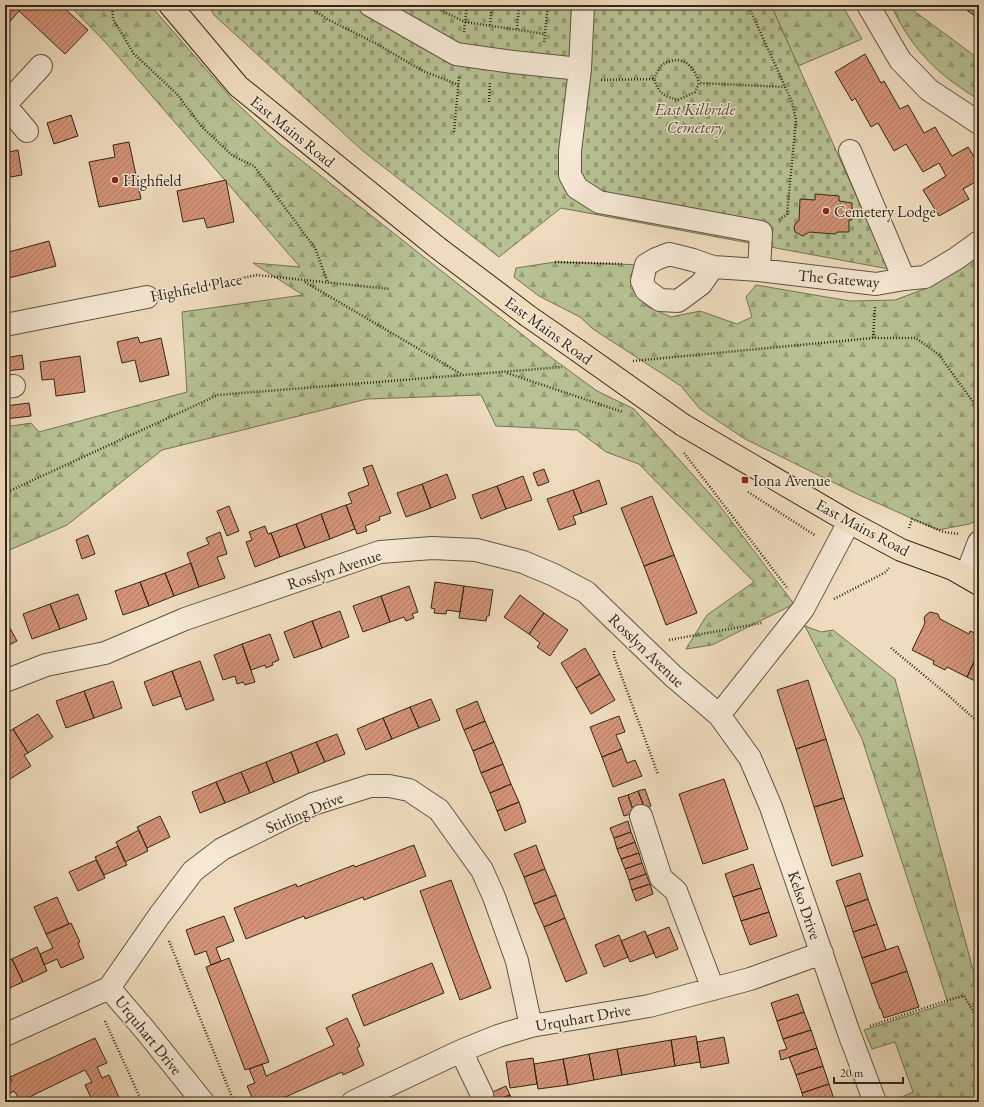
<svg xmlns="http://www.w3.org/2000/svg" width="984" height="1107" viewBox="0 0 984 1107" font-family="'EB Garamond',serif">
<defs>
<pattern id="forest-firs" width="22" height="20" patternUnits="userSpaceOnUse"><rect width="22" height="20" fill="#b7c193"/><path d="M5 1l3.5 6h-7zM16 11l3.5 6h-7z" fill="#959d77"/></pattern>
<pattern id="cemetery-stones" width="16" height="16" patternUnits="userSpaceOnUse"><rect width="16" height="16" fill="#b7c193"/><path d="M2 7V4a2 2 0 0 1 4 0v3zM10 15v-3a2 2 0 0 1 4 0v3z" fill="#959d77"/></pattern>
<pattern id="building-hatch" width="6" height="6" patternUnits="userSpaceOnUse"><rect width="6" height="6" fill="#d59478"/><path d="M-1 1l2-2M0 6l6-6M5 7l2-2" fill="none" stroke="#ad7962"/></pattern>
</defs>
<rect width="100%" height="100%" fill="#efdcbe"/>
<filter id="stains"><feTurbulence type="fractalNoise" baseFrequency=".005" numOctaves="4"/><feColorMatrix values="0 0 0 0 .2 0 0 0 0 .09 0 0 0 0 .02 0 0 0 .5 -.17"/></filter>
<radialGradient id="worn" r=".72"><stop offset=".6" stop-color="#630" stop-opacity="0"/><stop offset="1" stop-color="#630" stop-opacity=".3"/></radialGradient>
<path fill="url(#forest-firs)" stroke="#747456" d="M69,5H150L232,99L278,142L552,358L597,391L634,409L717,502L794,604L712,645L686,649L707,615L754,582L639,464L606,452L577,430L496,426L481,395L367,399L162,450L67,525L5,552V427L31,423L39,432L187,392L182,312L303,295L253,263L300,267L108,45Z
M771,5H842L862,39L798,66Z
M891,5H906L979,59V100C959,87 938,73 923,55C910,41 899,22 891,5Z
M979,255V520L969,524L938,530L857,494L745,439L700,409L681,386L593,329L580,317L539,296L514,277L516,268L555,262L646,265L630,287L648,307L671,317L700,311L737,324L752,317L746,297L756,285L850,301L895,300L927,288Z
M805,626L821,632L833,630L895,679L979,992V1102H895V1100L913,1092L895,1042L872,1049L864,1030L948,1003L862,739Z"/>
<path fill="url(#cemetery-stones)" stroke="#747456" d="M208,5H771L889,269L561,208L499,257L363,151L214,15Z"/>
<path fill="url(#building-hatch)" stroke="#312619" d="M5,5H61L88,30L65,54L19,11L5,27Z
M960,5H972L968,11Z
M972,5H979V19L968,11Z
M865,54L881,83L884,81L900,109L908,105L924,133L935,127L952,156L968,147L979,165V180L963,189L969,199L939,216L923,190L946,176L939,163L923,172L906,144L894,151L878,123L871,127L855,98L852,101L835,72Z
M71,115L78,136L54,144L47,123Z
M129,142L141,199L99,207L89,162L115,157L113,145Z
M18,150L22,175L5,178V153Z
M226,180L234,222L207,228L204,218L183,222L177,191Z
M815,194L839,196V201L852,203V220H849V232H838L835,234L809,232L803,236L795,232L794,227L796,223L799,221L800,199L815,200Z
M49,241L56,266L5,279V253Z
M138,337L140,343L161,338L169,375L140,382L135,360L122,363L117,342Z
M22,355L24,369L5,371V358Z
M80,356L85,392L56,396L54,379L42,380L40,362Z
M29,403L31,416L5,419V406Z
M372,465L391,513L379,517L380,520L365,526L367,531L357,534L346,505L352,503L348,493L369,485L363,468Z
M544,469L549,482L538,486L533,473Z
M447,474L456,498L431,508L422,484Z
M523,476L532,500L506,509L497,486Z
M599,480L607,504L582,513L573,490Z
M422,484L431,508L406,517L397,493Z
M497,486L506,509L481,519L472,495Z
M573,490L582,513L573,516L576,524L559,530L547,499Z
M652,496L674,555L644,566L621,508Z
M346,505L355,529L330,539L321,514Z
M229,506L239,531L227,536L217,511Z
M321,514L330,539L305,548L296,524Z
M296,524L305,548L280,557L271,533Z
M265,526L268,534L271,533L280,557L255,567L246,542L252,540L249,532Z
M220,532L227,554L217,557L225,578L199,587L187,553L209,544L206,538Z
M88,535L95,554L82,559L76,540Z
M674,555L697,613L666,625L644,566Z
M191,563L199,587L174,596L165,573Z
M165,573L174,596L149,606L140,582Z
M140,582L149,606L123,615L115,591Z
M435,582L464,586L460,612L447,610L446,614L434,613L435,609L431,608Z
M409,586L418,612L412,614L414,618L406,621L404,617L390,622L381,596Z
M464,586L493,590L489,616H487L486,621L459,618Z
M78,594L87,619L60,629L50,604Z
M520,595L544,613L529,634L504,617Z
M381,596L390,622L363,632L353,606Z
M50,604L60,629L32,639L23,614Z
M340,611L349,637L322,648L312,621Z
M930,612L938,614L940,619L969,634L970,631L979,635V651L967,677L947,667L945,670L933,664L934,661L912,650L925,623L924,618L926,615Z
M544,613L568,630L550,656L537,647L540,643L529,634Z
M5,619L17,641L5,647Z
M312,621L322,648L294,658L284,632Z
M270,634L279,660L272,663L273,665L266,668L265,665L251,670L242,644Z
M242,644L255,682L245,685L243,682L237,684L235,676L223,680L214,655Z
M585,648L600,674L576,688L561,663Z
M979,651V683L967,677Z
M200,661L214,700L186,710L172,671Z
M172,671L181,696L153,706L144,682Z
M600,674L615,700L591,714L576,688Z
M808,680L826,739L796,749L777,690Z
M113,681L122,708L94,718L84,691Z
M84,691L94,718L66,728L56,701Z
M431,699L440,720L419,728L410,707Z
M477,701L485,721L464,730L456,710Z
M410,707L419,728L392,739L383,718Z
M38,714L53,737L28,753L13,729Z
M619,716L625,732L616,735L622,749L602,757L590,727Z
M383,718L392,739L366,750L357,729Z
M485,721L494,742L473,751L464,730Z
M13,729L28,753L24,755L31,766L10,779L5,771V734Z
M337,734L345,754L325,762L316,742Z
M826,739L844,798L814,807L796,749Z
M316,742L325,762L299,773L291,752Z
M494,742L503,764L481,773L473,751Z
M622,749L627,763L635,760L642,776L613,787L602,757Z
M291,752L299,773L274,783L266,762Z
M266,762L274,783L250,793L241,772Z
M503,764L511,784L490,793L481,773Z
M241,772L250,793L225,803L216,782Z
M724,779L748,849L703,864L679,794Z
M216,782L225,803L200,813L192,792Z
M511,784L519,802L497,811L490,793Z
M645,789L651,806L645,809L638,791Z
M638,791L645,809L634,813L628,795Z
M628,795L634,813L624,816L618,798Z
M844,798L863,856L832,866L814,807Z
M519,802L526,822L505,831L497,811Z
M160,816L170,837L147,848L137,827Z
M628,821L631,832L614,838L610,828Z
M979,829V851L976,850Z
M139,830L148,851L125,862L116,842Z
M631,832L635,842L617,849L614,838Z
M635,842L639,853L621,859L617,849Z
M414,845L426,876L364,900L363,897L305,919L304,916L246,939L234,908L296,884L297,887L354,865L355,867Z
M536,845L545,869L524,877L514,854Z
M118,846L127,865L104,875L95,857Z
M639,853L642,863L625,869L621,859Z
M96,860L105,878L78,891L69,872Z
M642,863L646,874L629,880L625,869Z
M753,864L761,888L733,897L725,874Z
M545,869L556,895L534,904L524,877Z
M860,873L868,899L845,907L836,881Z
M646,874L650,884L632,890L629,880Z
M451,880L491,988L460,1000L420,891Z
M650,884L653,894L636,901L632,890Z
M761,888L769,912L741,921L733,897Z
M556,895L565,918L544,927L534,904Z
M57,897L69,924L46,934L34,907Z
M868,899L877,924L853,932L845,907Z
M769,912L777,936L750,945L741,921Z
M224,916L234,941L216,948L221,961L211,965L206,951L195,955L186,930Z
M565,918L587,973L566,982L544,927Z
M71,923L80,942L78,943L84,958L61,968L57,959L44,965L40,954L53,948L46,934Z
M877,924L886,950L862,958L853,932Z
M669,927L678,949L656,958L647,936Z
M645,931L654,953L630,962L621,941Z
M619,935L628,957L604,967L595,945Z
M898,946L907,971L871,984L862,958Z
M37,947L47,971L23,982L12,959Z
M229,958L269,1062L245,1070L206,967Z
M12,959L23,982L5,990V962Z
M432,963L444,993L364,1026L352,995Z
M907,971L919,1007L884,1018L881,1009H880L871,984Z
M798,994L804,1012L777,1021L771,1003Z
M804,1012L811,1030L783,1039L777,1021Z
M347,1018L360,1046L357,1048L364,1065L343,1075L342,1072L274,1102H254L247,1086L255,1083L249,1069L262,1064L266,1076L334,1045L326,1028Z
M811,1030L817,1048L781,1060L779,1051L787,1049L783,1039Z
M696,1036L700,1062L675,1066L671,1040Z
M724,1037L729,1063L701,1068L697,1042Z
M95,1038L107,1063L97,1067L102,1078L109,1075L121,1102H93L85,1085L92,1082L85,1070L21,1101L14,1091L5,1096V1085L12,1081L10,1077Z
M671,1040L675,1066L622,1075L617,1049Z
M817,1048L823,1066L796,1075L789,1057Z
M617,1049L622,1075L594,1080L589,1054Z
M589,1054L594,1080L568,1085L563,1059Z
M533,1058L537,1084L510,1088L506,1062Z
M563,1059L568,1085L538,1089L534,1064Z
M823,1066L829,1084L802,1093L796,1075Z
M829,1084L835,1102H805L802,1093Z
M506,1086L510,1095L492,1102L488,1094Z
M510,1095L513,1102H495Z"/>
<g fill="none" stroke-linecap="round" stroke-linejoin="round">
<defs>
<path id="minor" d="M370,5L456,54L513,62L580,69
M583,5L580,69L570,151V175L577,188L599,202L761,232L759,270
M868,5L900,60L929,90L979,123
M27,131L5,105L41,66
M850,151L904,279
M713,267L701,284L678,301L660,300L646,290L642,281L646,265L656,259L669,254L693,260L713,267L759,270L876,284L904,279L925,277L957,258L979,242
M5,325L147,297
M5,387L14,386
M966,576L979,542
M5,681L46,665L105,653L185,619L380,552L432,548L476,550L523,562L554,575L586,592L673,676L719,715L750,758L771,807L849,1033L875,1102
M719,715L803,609L849,522
M641,816L661,878L676,891L713,989
M109,988L145,1030L203,1102
M5,1035L109,988L159,916L193,871L222,849L313,804L370,786H389L409,790L439,810L482,870L494,897L517,961L531,1026
M461,1051L482,1095L481,1102
M353,1102L461,1051L498,1036L531,1026L649,1006L750,979L822,953"/>
<path id="major" d="M170,5L238,86L438,248
M528,316L577,350
M683,425L849,522L901,550L953,569L979,584"/>
</defs>
<use href="#minor" stroke="#605442" stroke-width="24"/>
<use href="#major" stroke="#312619" stroke-width="24"/>
<path stroke="#312619" stroke-width="2.5" stroke-dasharray="1 2" stroke-linecap="butt" d="M112,5L113,19L134,54L177,94L202,127L233,156L254,166L315,248L328,283
M307,5L327,19L375,43L423,71L459,85
M430,5L465,22L545,34
M748,5L792,102L796,120L787,214L779,220
M490,25L492,5
M517,29L519,5
M464,32L467,5
M544,42L548,5
M654,79C656,75 658,70 660,67C663,64 666,62 671,61C686,57 695,69 699,83
M601,80L654,79C659,93 663,96 678,100L695,92L699,83L785,87
M489,102L490,81
M454,132L459,77
M555,262L623,264
M305,282L463,375
M168,293L257,275L390,289
M873,338L875,307
M633,361L873,338H916L939,355L979,410
M507,373L623,412
M684,453L788,589
M748,492L816,536
M5,493L218,395L562,367
M909,528L912,519L944,532L959,534
M834,599L886,572L889,568
M669,640L762,623
M891,648L949,696L979,723
M614,651V656L658,774
M169,941L234,1102
M105,1021L142,1102
M870,1026L955,998L964,996L979,1021"/>
<use href="#minor" stroke="#f5e8d5" stroke-width="22"/>
<use href="#major" stroke="#efdcbe" stroke-width="22"/>
<defs>
<path id="major-bridge" d="M438,248L528,316
M577,350L683,425"/>
</defs>
<use href="#major-bridge" stroke="#312619" stroke-width="24" stroke-linecap="butt"/>
<use href="#major-bridge" stroke="#efdcbe" stroke-width="22"/>
</g>
<g fill="#8f2418" stroke="#f5e8d5" stroke-width="1.5">
<circle cx="115" cy="180" r="4"/>
<circle cx="826" cy="211" r="4"/>
<rect x="741" y="476" width="8" height="8" rx="2"/>
</g>
<g text-anchor="middle" stroke-width="3" stroke-linejoin="round" paint-order="stroke">
<g font-size="16" font-style="italic" fill="#524d38" stroke="#f5e8d5">
<text x="695" y="115">East Kilbride<tspan x="695" dy="18">Cemetery</tspan></text>
</g>
<g font-size="16" fill="#312619" stroke="#f5e8d5">
<text transform="translate(293 131) rotate(39)" y="6">East Mains Road</text>
<text transform="translate(839 278) rotate(5)" y="6">The Gateway</text>
<text transform="translate(196 287) rotate(-11)" y="6">Highfield Place</text>
<text transform="translate(549 330) rotate(36)" y="6">East Mains Road</text>
<text transform="translate(863 527) rotate(28)" y="6">East Mains Road</text>
<text transform="translate(334 569) rotate(-18)" y="6">Rosslyn Avenue</text>
<text transform="translate(647 650) rotate(44)" y="6">Rosslyn Avenue</text>
<text transform="translate(304 812) rotate(-23)" y="6">Stirling Drive</text>
<text transform="translate(805 905) rotate(71)" y="6">Kelso Drive</text>
<text transform="translate(583 1017) rotate(-10)" y="6">Urquhart Drive</text>
<text transform="translate(149 1035) rotate(51)" y="6">Urquhart Drive</text>
</g>
<g font-size="16" fill="#312619" stroke="#f5e8d5" text-anchor="start">
<text x="123" y="186">Highfield</text>
<text x="834" y="217">Cemetery Lodge</text>
<text x="753" y="486">Iona Avenue</text>
</g>
</g>
<rect width="984" height="1107" fill="none" stroke="#efdcbe" stroke-width="20"/>
<rect x="6" y="6" width="972" height="1095" fill="none" stroke="#312619" stroke-width="2"/>
<rect x="10" y="10" width="964" height="1087" fill="none" stroke="#312619"/>
<path d="M834 1077v6h69v-6" fill="none" stroke="#312619" stroke-width="2"/>
<text x="840" y="1077" font-size="12" fill="#312619" stroke="#f5e8d5" stroke-width="3" paint-order="stroke">20 m</text>
<rect width="100%" height="100%" filter="url(#stains)"/>
<rect width="100%" height="100%" fill="url(#worn)"/>
</svg>
